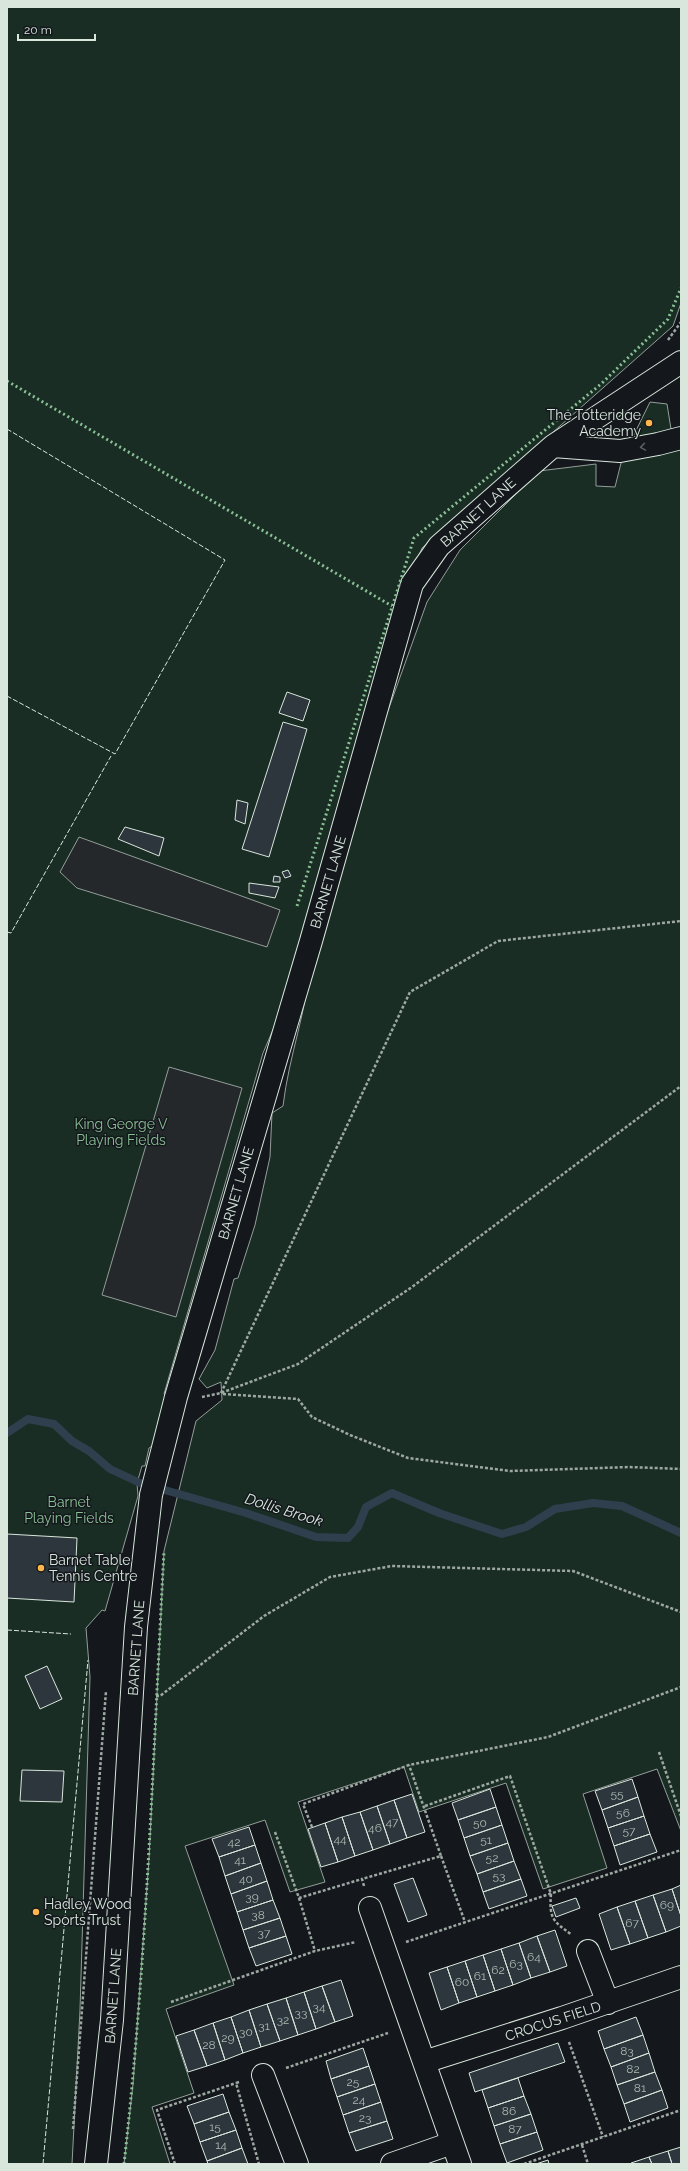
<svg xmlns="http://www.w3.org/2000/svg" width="688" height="2171" viewBox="0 0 688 2171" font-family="Raleway,sans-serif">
<rect width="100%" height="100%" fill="#14181c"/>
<path fill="#1a2d24" stroke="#939e99" d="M7,7H681V303L673,326L422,548L401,603L311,941L263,1053L164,1394L171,1397L159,1442L149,1448L145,1466H142L137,1483L138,1496L105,1611L102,1610L86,1628L90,1677L80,2010L72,2164H7Z
M650,402L667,404L674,448L681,447V1831L657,1769L583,1794L607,1868L543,1889L506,1783L419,1812L404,1767L298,1802L325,1882L290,1892L265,1820L185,1846L234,1985L166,2009L194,2093L152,2107L170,2164H124L133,2084L149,1858L164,1551L196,1421L222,1400L221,1382L207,1388L199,1379L215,1350L234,1279L238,1278L255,1225L270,1157L272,1113L283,1106C289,1055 307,1011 311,959L385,719L427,602L460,550L539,471L596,464V486L615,487L622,459Z"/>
<path fill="#24282b" stroke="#939e99" d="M79,837L280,910L267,947L77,888L60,872Z
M169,1067L242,1088L176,1317L102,1295Z"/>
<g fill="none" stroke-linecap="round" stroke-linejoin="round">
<path stroke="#2f3f4d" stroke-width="8" d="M7,1433L28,1419L54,1424L72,1441L89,1451L110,1469L140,1483L246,1513L316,1537L348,1538L358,1527L366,1507L392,1493L439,1513L502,1534L526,1527L555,1509L593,1503L622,1506L681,1533"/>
</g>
<path fill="#2c363c" stroke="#d8e6dc" d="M287,692L310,700L303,721L279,713Z
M283,722L307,729L269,857L242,849Z
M237,800L248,803L245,824L235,820Z
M125,827L164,838L159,856L118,839Z
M288,870L291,876L285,878L282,872Z
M274,876L280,877V882H273Z
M249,883L279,887L275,898L249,893Z
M7,1534L77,1538L74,1602L7,1598Z
M47,1666L62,1699L40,1709L25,1676Z
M22,1770L64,1771L62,1802L20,1801Z
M632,1779L638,1797L602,1810L595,1791Z
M490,1789L496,1807L458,1820L452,1803Z
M412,1794L425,1832L407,1838L394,1800Z
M638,1797L644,1816L608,1828L602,1810Z
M394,1800L407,1838L390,1844L377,1806Z
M377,1806L390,1844L373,1850L360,1812Z
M496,1807L502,1825L464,1838L458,1820Z
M360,1812L373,1850L355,1856L342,1817Z
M644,1816L650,1834L614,1846L608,1828Z
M342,1817L355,1856L338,1862L325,1823Z
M325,1823L338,1862L321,1867L308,1829Z
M502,1825L508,1843L470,1856L464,1838Z
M249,1827L255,1845L219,1857L212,1839Z
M650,1834L657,1852L620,1865L614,1846Z
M508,1843L514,1861L477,1874L470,1856Z
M255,1845L261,1863L225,1876L219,1857Z
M514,1861L521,1879L483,1892L477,1874Z
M261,1863L267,1881L231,1894L225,1876Z
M413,1878L427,1915L408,1922L394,1884Z
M521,1879L527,1896L489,1909L483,1892Z
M267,1881L273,1900L237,1912L231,1894Z
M681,1885V1916L672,1889Z
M672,1889L681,1916V1926L666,1932L653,1895Z
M653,1895L666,1932L648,1938L635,1901Z
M576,1898L580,1908L556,1917L552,1906Z
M273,1900L280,1918L243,1930L237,1912Z
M635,1901L648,1938L630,1944L617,1907Z
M617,1907L630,1944L611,1950L599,1914Z
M280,1918L286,1936L249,1948L243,1930Z
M555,1930L567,1966L550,1972L537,1936Z
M286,1936L292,1954L256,1966L249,1948Z
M537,1936L550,1972L531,1978L519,1943Z
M519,1943L531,1978L513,1985L501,1949Z
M501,1949L513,1985L495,1991L483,1955Z
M483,1955L495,1991L477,1997L465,1961Z
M465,1961L477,1997L459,2003L447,1967Z
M447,1967L459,2003L441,2010L429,1973Z
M341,1980L353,2016L335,2022L322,1986Z
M322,1986L335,2022L316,2029L304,1992Z
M304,1992L316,2029L298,2035L286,1998Z
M286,1998L298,2035L280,2041L267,2004Z
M267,2004L280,2041L261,2047L249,2010Z
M249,2010L261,2047L243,2053L231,2017Z
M231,2017L243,2053L225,2060L213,2023Z
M636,2017L643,2035L604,2049L598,2031Z
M213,2023L225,2060L207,2066L194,2030Z
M194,2030L207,2066L188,2072L176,2036Z
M643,2035L649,2053L611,2067L604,2049Z
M558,2043L565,2062L475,2092L469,2073Z
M363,2048L369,2066L331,2079L326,2061Z
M649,2053L655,2072L617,2085L611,2067Z
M369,2066L375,2084L337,2097L331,2079Z
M655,2072L662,2090L624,2104L617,2085Z
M518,2078L524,2096L488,2108L482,2090Z
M375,2084L381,2102L343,2115L337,2097Z
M662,2090L668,2108L630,2122L624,2104Z
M223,2094L229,2112L194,2124L187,2106Z
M524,2096L531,2114L494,2126L488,2108Z
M381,2102L387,2121L349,2133L343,2115Z
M229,2112L236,2130L200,2142L194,2124Z
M531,2114L537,2132L500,2144L494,2126Z
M387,2121L393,2139L356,2151L349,2133Z
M236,2130L242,2148L207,2161L200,2142Z
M537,2132L543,2150L507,2163L500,2144Z
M681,2147V2164H672L668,2151Z
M242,2148L248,2164H208L207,2161Z
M668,2151L672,2164H652L649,2157Z
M649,2157L652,2164H631V2163Z
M548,2160L549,2164H536Z"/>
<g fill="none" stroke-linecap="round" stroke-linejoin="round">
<defs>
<path id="minor" d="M553,446L620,451L658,444L681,438
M370,1908L424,2062
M588,1951L608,2003
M263,2075L297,2164
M96,2164L112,2020L136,1627L151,1495L176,1397L311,941L412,584L439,546L553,446L681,362
M392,2164L452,2143
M460,2164L424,2062L562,2018L681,1977"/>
</defs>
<use href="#minor" stroke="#d8e6dc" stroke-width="24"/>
<path stroke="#9da8a2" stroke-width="2.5" stroke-dasharray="3 2" stroke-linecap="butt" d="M668,340L681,322
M221,1393L410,992L498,941L681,921
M223,1394L298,1399L312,1417L350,1435L408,1458L510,1471L629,1467L681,1469
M202,1397L221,1393L298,1364L412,1287L681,1086
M156,1696H160L264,1616L330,1577L392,1566L573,1571L681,1612
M659,1752L681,1816
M425,1806L510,1776L551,1894C549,1919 553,1921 572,1935
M312,1827L303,1804L409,1765L548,1737L681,1687
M275,1832L299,1898L362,1879
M441,1856L465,1922
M364,1886L362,1879L441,1856L409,1765
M299,1898L315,1951
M406,1942L681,1850
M171,2002L315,1951L356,1942
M569,2042L603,2137
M286,2068L388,2033
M239,2082L236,2083L259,2164
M73,2129L106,1691
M582,2145L588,2164
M175,2164L157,2110L236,2083
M524,2164L681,2110"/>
<use href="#minor" stroke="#14181c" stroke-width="22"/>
<path stroke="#8ac095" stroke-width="3" stroke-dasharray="2 3" stroke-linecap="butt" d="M7,381L392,606
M297,906L414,538L601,384L668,319L681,288
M124,2164C147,1960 153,1755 164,1551"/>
<path stroke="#d8e6dc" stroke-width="1" stroke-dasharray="5 2" stroke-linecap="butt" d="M7,429L225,560L115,754L7,696
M7,932L11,933L111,756
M7,1630L71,1634
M43,2164L88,1660"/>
</g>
<defs><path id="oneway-chevron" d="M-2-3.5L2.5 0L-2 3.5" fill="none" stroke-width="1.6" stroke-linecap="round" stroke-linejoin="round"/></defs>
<use stroke="#59605f" href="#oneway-chevron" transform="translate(643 447) rotate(171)"/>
<g fill="#ffb74d" stroke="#14181c" stroke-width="1.5">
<circle cx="649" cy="423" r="4"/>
<circle cx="41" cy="1568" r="4"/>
<circle cx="36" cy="1912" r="4"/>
</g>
<g text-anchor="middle" stroke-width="3" stroke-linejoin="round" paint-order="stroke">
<g font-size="12" fill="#adbab4">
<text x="617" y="1798">55</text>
<text x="623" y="1817">56</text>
<text x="392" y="1826">47</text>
<text x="480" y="1827">50</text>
<text x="375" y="1832">46</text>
<text x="629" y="1835">57</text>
<text x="340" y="1843">44</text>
<text x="486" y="1844">51</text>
<text x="234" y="1846">42</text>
<text x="492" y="1862">52</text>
<text x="240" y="1864">41</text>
<text x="499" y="1880">53</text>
<text x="246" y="1883">40</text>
<text x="252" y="1901">39</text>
<text x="667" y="1909">69</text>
<text x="258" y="1919">38</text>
<text x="632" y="1927">67</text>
<text x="264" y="1937">37</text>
<text x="534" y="1961">64</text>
<text x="516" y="1968">63</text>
<text x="498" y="1974">62</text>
<text x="480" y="1980">61</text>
<text x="462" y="1986">60</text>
<text x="319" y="2011">34</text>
<text x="301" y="2017">33</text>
<text x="283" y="2024">32</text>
<text x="264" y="2030">31</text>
<text x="246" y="2036">30</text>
<text x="228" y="2042">29</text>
<text x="209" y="2049">28</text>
<text x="627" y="2055">83</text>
<text x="633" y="2073">82</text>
<text x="353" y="2086">25</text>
<text x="640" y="2092">81</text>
<text x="359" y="2104">24</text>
<text x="509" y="2115">86</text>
<text x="365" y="2122">23</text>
<text x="215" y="2131">15</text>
<text x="515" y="2133">87</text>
<text x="221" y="2149">14</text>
</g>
<g font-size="14" fill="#d8e6dc" stroke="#14181c" text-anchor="start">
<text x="641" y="420" text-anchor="end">The Totteridge<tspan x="641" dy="16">Academy</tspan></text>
<text x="49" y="1565">Barnet Table<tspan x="49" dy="16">Tennis Centre</tspan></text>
<text x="44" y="1909">Hadley Wood<tspan x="44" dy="16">Sports Trust</tspan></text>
</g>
<g font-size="14" fill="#d8e6dc" stroke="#14181c">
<text transform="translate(478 512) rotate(-42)" y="5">BARNET LANE</text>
<text transform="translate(328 882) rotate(-74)" y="5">BARNET LANE</text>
<text transform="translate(236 1193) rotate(-74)" y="5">BARNET LANE</text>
<text transform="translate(136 1648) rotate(-86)" y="5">BARNET LANE</text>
<text transform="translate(113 1996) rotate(-86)" y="5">BARNET LANE</text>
<text transform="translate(553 2021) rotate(-18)" y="5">CROCUS FIELD</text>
</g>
<g font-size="14" fill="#8ac095" stroke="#14181c">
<text x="121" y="1129">King George V<tspan x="121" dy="16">Playing Fields</tspan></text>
<text x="69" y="1507">Barnet<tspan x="69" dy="16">Playing Fields</tspan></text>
</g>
<g font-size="15" font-style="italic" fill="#d8e6dc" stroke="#14181c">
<text transform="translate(284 1510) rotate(17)" y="5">Dollis Brook</text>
</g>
</g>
<rect width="688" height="2171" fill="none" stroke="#d8e6dc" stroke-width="16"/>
<path d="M18 34v6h77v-6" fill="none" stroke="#d8e6dc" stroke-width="2"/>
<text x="24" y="34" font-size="12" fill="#d8e6dc" stroke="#14181c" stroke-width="3" paint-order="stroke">20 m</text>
</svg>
